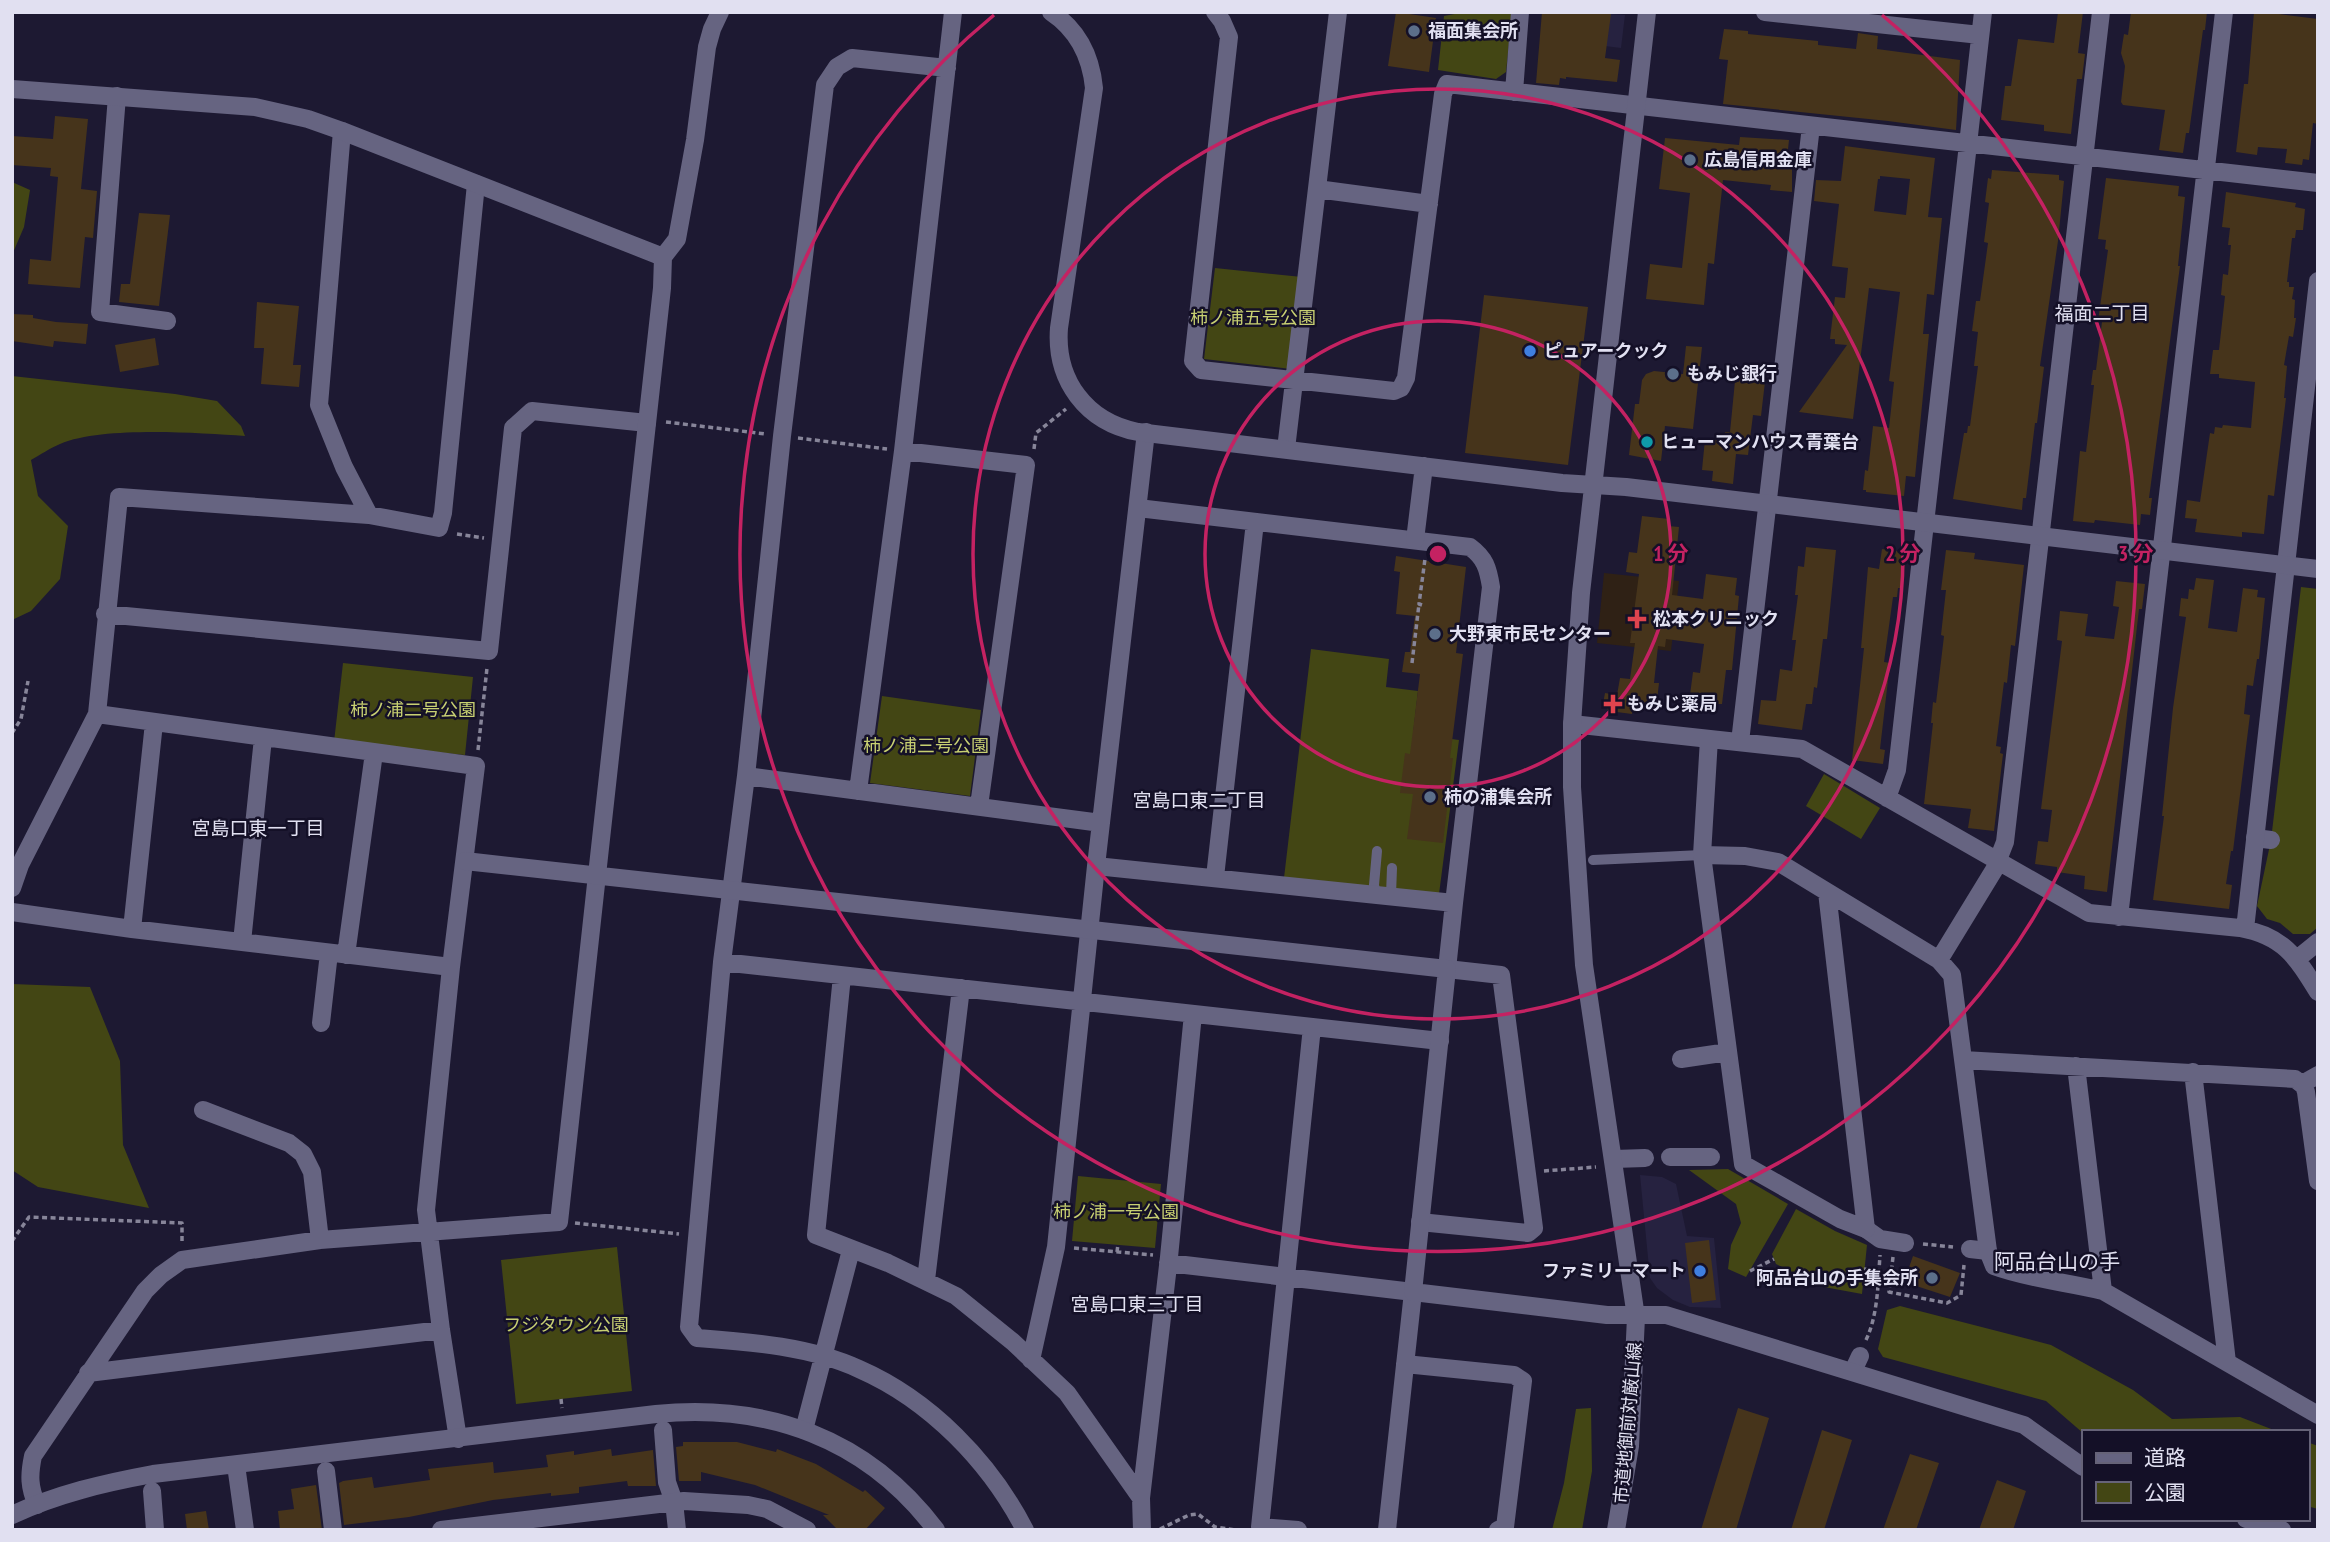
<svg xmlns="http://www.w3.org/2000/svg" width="2330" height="1542" viewBox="0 0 2330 1542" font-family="'PT Sans Narrow','Noto Sans JP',sans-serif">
<rect width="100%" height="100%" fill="#1d1932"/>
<path fill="#262240" d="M1577,12L1625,15L1621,48L1573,42Z
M1640,1175L1662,1177L1676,1184L1687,1236L1714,1238L1721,1308L1690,1307L1673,1300L1657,1288L1650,1278Z"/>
<path fill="#2f2115" d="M1604,573L1679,581L1671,651L1597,643Z"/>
<path fill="#434614" d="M1465,12L1512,13L1506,72L1496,79L1438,70L1444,16Z
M12,182L30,190L24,227L12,255Z
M1215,268L1302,277L1291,369L1204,359Z
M12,376L175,394L217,401L241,426L245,436C197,433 103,426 60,444C50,448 40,455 31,460L38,496L68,526L60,579L31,611L12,620Z
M2301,587L2318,589V927L2310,934H2293L2280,923L2267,919L2257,906L2271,840Z
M1311,649L1389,659L1386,687L1418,691L1413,734L1459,740L1439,894L1284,878Z
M343,663L473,677L465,755L334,742Z
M882,696L981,710L970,796L870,783Z
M1824,774L1880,808L1861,839L1806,806Z
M12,984L90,987L120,1061L123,1145L149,1208L38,1187L12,1170Z
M1728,1169L1788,1204L1746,1277L1728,1269L1731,1245L1741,1223L1736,1204L1689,1170Z
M1078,1176L1161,1184L1155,1248L1072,1241Z
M1796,1209L1835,1231L1867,1245L1862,1294L1824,1287L1776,1264L1772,1254Z
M617,1247L632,1391L516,1404L501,1260Z
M1900,1306L2051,1345L2133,1390L2172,1419L2240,1417L2279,1432L2083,1433L2046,1401L1883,1357L1878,1349L1887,1310Z
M1591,1408L1592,1471L1582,1530H1552L1564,1483L1576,1409Z
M2307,1442L2318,1446V1509L2307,1506Z"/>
<path fill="#46341b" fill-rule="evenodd" d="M1396,12L1436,18L1429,72L1388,66Z
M1542,12L1611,14L1605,58L1620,60L1617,82L1566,77V79L1560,78L1559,85L1536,83Z
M2058,12H2083L2078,53L2085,54L2082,79H2077L2071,134L2044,131V125L2001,120L2005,86H2011L2018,39L2054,43Z
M2131,12H2207L2205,30H2203L2189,133H2186L2183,153L2159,150L2165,110L2123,105L2121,102L2125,66L2121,53L2124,34L2128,35Z
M2254,12H2279V14L2318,19V124L2313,123L2309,160L2303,159L2302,165L2285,163L2287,149L2258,147L2257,155L2236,152L2244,84H2248Z
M1724,29L1748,31V34L1818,41V45L1856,49L1858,33L1878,36L1877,49L1960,60L1956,130L1888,121L1723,104L1728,60L1719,59Z
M55,116L88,119L81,189L97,191L93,238L85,237L80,288L28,284L30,259L51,261L58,177L50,176L51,168L12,165V136L53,139Z
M1740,137L1789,140L1787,159L1792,160V192L1770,190L1771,185L1723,180L1714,264L1708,263L1704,305L1646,299L1650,264L1682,268L1690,193L1659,189L1665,138L1739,145Z
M1845,146L1935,158L1928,217L1942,218L1934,295L1927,294L1923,334H1929L1915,477L1906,476L1904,496L1866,492V490H1863L1865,470L1868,471L1873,426L1889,428L1894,382L1889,381L1900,292L1869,288L1853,419L1799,412L1847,345L1835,344V339H1830L1835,297L1845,298L1848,268L1832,266L1839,204L1814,201L1816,180L1841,181ZM1880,176L1910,179L1906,215L1874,211L1878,179H1880Z
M1992,170L2059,175V180L2064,181L2058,241L2040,366L2044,367L2037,423H2035L2026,498H2023L2022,510L1953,499L1964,433H1967L1968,426H1970L1978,366H1974L1978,332L1972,331L1976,301H1980L1988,243L1984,242L1989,203L1985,202L1988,178L1991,179Z
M2106,178L2179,186L2178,196L2185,197L2178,266H2180L2149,498H2152L2150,515L2141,514L2140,525L2095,520L2094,523L2073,521L2080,451L2086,452L2094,385H2091L2093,370H2096L2102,322L2098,321L2108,250L2105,249L2106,240L2098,239Z
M2226,192L2296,203L2295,207L2305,209L2303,230H2296L2295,238H2292L2287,282H2289V287H2294L2292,299L2295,300L2294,318H2296L2293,337L2289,336L2284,365L2287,366L2284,398H2286L2274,496L2268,495L2264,534L2242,532V537L2195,532L2197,519L2185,518L2187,500L2200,502L2210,433L2214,434L2215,427L2222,428L2223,425L2251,428L2255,382L2219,378V374H2210L2213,350H2219L2225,296L2221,295L2223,274L2228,275L2231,245H2228L2230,228L2222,227Z
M139,213L170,215L159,306L119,302L121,284H130Z
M1484,295L1588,307L1568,465L1465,453Z
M257,302L299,306L293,365H301L299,387L261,384L264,348H254Z
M12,314L33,315V318L56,322L88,324L86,344L54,341L53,347L12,341Z
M155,338L159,365L120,372L115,345Z
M1686,346L1702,347L1693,429L1665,426L1661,461L1629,455L1635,404H1639L1642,380L1646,374L1654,371L1683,374Z
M1741,370L1766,373L1761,416L1753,415L1748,455L1736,454L1733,484L1712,481L1713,471L1702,470L1705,439L1724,440L1725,432H1730L1735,381L1739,382Z
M1642,516L1669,519L1668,526L1679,527L1672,595L1703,599L1706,574L1737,578L1735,595L1739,596L1732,670H1726L1722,704H1718L1716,713L1688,710L1693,672L1700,673L1704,644L1666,639L1665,647L1658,646L1654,683H1659L1656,709L1633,706L1632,714L1609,711L1603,704L1605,693L1617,695L1620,678L1630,679L1635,643H1630L1639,574L1626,572L1629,552L1637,553Z
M1806,547L1836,550L1827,639H1823L1817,688L1814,687L1812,704H1806L1802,730L1758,724L1761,700L1776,701L1780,669L1792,671L1796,640H1792L1798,595H1795L1798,566L1804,567Z
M1882,549L1906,552L1902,588H1898L1897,597H1893L1884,662L1890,663L1880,749L1885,750L1883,764L1852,760L1864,648H1861L1868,567L1879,569Z
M1946,550L1975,553L1974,559L2024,565L2015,646L2011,645L2007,683L2004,682L1996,746L2001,747L2000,753L2003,754L1994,831L1968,828L1971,809L1924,804L1933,723H1931L1933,702L1936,703L1944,636L1941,635L1946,590H1941Z
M1396,556L1466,567L1456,653L1463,654L1450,758H1453L1443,843L1407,839L1413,794L1400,793L1405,753L1410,754L1420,674L1402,672L1405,652H1410L1415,616L1396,614L1400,572L1394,571Z
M2196,578L2214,580L2208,628L2237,632L2243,588L2258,590L2257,597L2265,598L2259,659H2257L2253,686L2247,685L2244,714L2250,715L2233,851H2231L2226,884L2232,885L2229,909L2153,900L2164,816H2162L2173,708L2186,617L2179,616L2181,598L2188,599L2189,589L2194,590Z
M2116,581L2145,584L2142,609H2139L2107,892L2084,889L2085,876L2057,872V867L2035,864L2038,841L2048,842L2052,810L2041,809L2062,641L2057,640L2060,611L2088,614L2085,636L2114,639L2119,607L2113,606Z
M1709,1240L1716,1300L1692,1303L1685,1243Z
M1913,1256L1960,1273L1950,1297L1904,1282Z
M1738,1408L1769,1418L1736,1530H1701Z
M1822,1430L1852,1440L1824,1530H1791Z
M683,1442H737L776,1452L777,1449L816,1464L863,1492L865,1490L885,1508L865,1530H838L823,1515H829L755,1485L701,1472V1481H679L676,1447L683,1446Z
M611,1449L612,1456L653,1450L656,1486H628L627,1481L579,1487V1493L551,1496V1493L493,1500L409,1517L344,1525L339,1483L343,1481L372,1477L374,1488L430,1480L428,1469L493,1462L494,1473L548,1467L546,1455L574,1451V1455Z
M1910,1454L1939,1463L1916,1530H1883Z
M1997,1480L2026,1491L2013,1530H1979Z
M316,1485L322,1530H280L278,1511L294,1509L291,1489Z
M206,1511L209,1530H187L185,1514Z"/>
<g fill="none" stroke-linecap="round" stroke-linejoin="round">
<path stroke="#878599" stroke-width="3.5" stroke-dasharray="5 3.5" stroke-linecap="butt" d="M666,422L766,434
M798,438L887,449
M1034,449L1036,433L1066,409
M457,534L484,538
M1422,605L1419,604L1425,559
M1412,663L1419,604
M12,733L21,719L28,681
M478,750L487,668
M1544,1171L1596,1167
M575,1223L679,1234
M12,1241L29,1217L182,1223V1241
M1923,1244L1953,1247
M1074,1248L1153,1255
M1117,1252L1118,1244
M1893,1257L1889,1292L1947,1303L1961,1295L1964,1265
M1864,1269L1879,1271
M1750,1271L1774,1259
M1866,1340C1878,1315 1878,1283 1880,1255
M561,1399L562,1408
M1160,1529L1189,1515L1198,1514L1215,1527L1236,1530"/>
<path stroke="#666481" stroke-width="10" d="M1593,860L1702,855
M1376,894L1374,885L1377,851
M1391,895L1392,868"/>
<path stroke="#666481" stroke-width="18" d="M2255,838L2271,840
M1670,1157H1711
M1614,1159L1645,1158
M1866,1229L1880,1239L1905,1243
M1970,1249L1988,1251
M1853,1371L1860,1356
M663,1430L667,1482L674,1502
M326,1471L333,1530
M152,1491L155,1530"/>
<path stroke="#666481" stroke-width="18" d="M1215,12L1222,21L1229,37L1193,361L1201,370L1394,391L1401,388L1406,378L1443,94L1447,84L2318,183
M1765,12L1980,35
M947,68L852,58L837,67L825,85L782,436L746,776L722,962L689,1327L697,1338C750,1342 809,1346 859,1369C930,1400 990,1462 1025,1530
M1514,92L1520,12
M117,96L100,312L167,321
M342,131L319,405L344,467L369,515
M1317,189L1429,204
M1286,449L1338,12
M903,451L1026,465L979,806
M1138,508L1470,547C1485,558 1488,568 1491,587L1454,903
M105,614L489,651L513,428L532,411L647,423
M97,714L476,766L451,967L426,1210L441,1330L458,1439
M1572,724L1802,749L2089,913L2240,928C2283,936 2296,956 2318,992
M1709,739L1702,855L1743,1164L1840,1219L1866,1229L1827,892
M1740,742L1811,126
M746,776L1101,823
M858,791L903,451L953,12
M1887,798L1897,770L1983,12
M1702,855L1745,856L1778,862L1939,960L1952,975L1988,1251L1994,1266C2029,1279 2067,1282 2103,1291L2318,1415
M1096,866L1146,432
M1215,877L1255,522
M12,888L20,865L97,714L119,497L369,515L439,528L443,513L476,184
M12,912L132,929L451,967
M2119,917L2224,12
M132,929L154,723
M2245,929L2318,281
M242,942L263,738
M346,955L374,753
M2297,959L2318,942
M1939,960L1994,870L2005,842L2101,12
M722,962L1440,1041
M842,976L816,1235L888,1263L956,1296L1013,1342L1067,1393L1141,1498
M321,1023L329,953
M1681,1059L1728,1052
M1963,1060L2295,1079L2304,1086L2306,1092L2318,1181
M2076,1066L2103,1291
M2193,1072L2227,1362
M2302,1084L2318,1075
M203,1110L289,1143L303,1154L312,1172L320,1240
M1168,1263L1413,1292L1387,1530
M926,1280L961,988
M1031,1360L1056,1247L1096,866L1454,903L1447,969L1501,975L1534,1228L1528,1233L1420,1222
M1405,1364L1514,1375L1523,1381L1505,1527L1498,1530
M88,1373L441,1330
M804,1430L851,1250
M674,1502L677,1530
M37,1505C29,1487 29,1475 33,1456L145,1291L161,1275L182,1260L320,1240L559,1222L597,875
M441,1530L684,1501L748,1505L767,1509L807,1530
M1142,1530L1141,1498L1169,1257L1193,1014
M1298,1530L1260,1527L1312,1027"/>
<path stroke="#666481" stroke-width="18" d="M1051,12C1078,30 1091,57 1094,88L1059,328C1055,380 1086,422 1138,432L1562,483L1626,487L2318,569
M12,89L255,107L308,119L342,131L663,257
M1415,540L1424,466
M465,861L1447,969L1413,1292L1607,1315H1666L2024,1425L2083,1467
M597,875L662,288L663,257L677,239L695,140L707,47L712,29L720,12
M236,1465L245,1530
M12,1515C57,1494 104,1483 153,1474L656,1414C767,1403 867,1438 936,1530
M2246,1519L2282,1530
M1616,1530L1630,1446L1636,1317L1584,965L1572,787V724L1581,593L1647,12"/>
</g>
<g fill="none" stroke="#c42262" stroke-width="3.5">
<circle cx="1438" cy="554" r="233"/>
<circle cx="1438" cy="554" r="465"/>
<path d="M1882 15A698 698 0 1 1 994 15"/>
</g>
<g fill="#5c6f8a" stroke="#141027" stroke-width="2.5">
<circle cx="1414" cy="31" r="7"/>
<circle cx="1690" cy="160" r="7"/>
<circle cx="1673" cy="374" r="7"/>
<circle cx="1435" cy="634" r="7"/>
<circle cx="1430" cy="797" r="7"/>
<circle cx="1932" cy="1278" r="7"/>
</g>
<g fill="#3f7fe0" stroke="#141027" stroke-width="2.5">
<circle cx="1530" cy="351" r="7"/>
<circle cx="1700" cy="1271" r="7"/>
</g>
<circle fill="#0f9aa8" stroke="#141027" stroke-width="2.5" cx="1647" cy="442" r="7"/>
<g fill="#e0444e" stroke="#141027" stroke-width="2.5">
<path d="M1633.5 608.5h7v7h7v7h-7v7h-7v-7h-7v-7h7z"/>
<path d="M1609.5 693.5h7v7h7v7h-7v7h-7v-7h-7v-7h7z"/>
</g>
<g text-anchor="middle" stroke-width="5" stroke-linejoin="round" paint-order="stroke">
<g font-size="18" font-weight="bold" fill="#e1e0f1" stroke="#141027" text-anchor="start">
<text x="1428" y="37">福面集会所</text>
<text x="1704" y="166">広島信用金庫</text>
<text x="1544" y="357">ピュアークック</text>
<text x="1687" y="380">もみじ銀行</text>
<text x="1661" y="448">ヒューマンハウス青葉台</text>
<text x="1653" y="625">松本クリニック</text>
<text x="1449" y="640">大野東市民センター</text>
<text x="1627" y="710">もみじ薬局</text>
<text x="1444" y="803">柿の浦集会所</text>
<text x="1686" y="1277" text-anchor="end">ファミリーマート</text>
<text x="1918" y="1284" text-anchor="end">阿品台山の手集会所</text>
</g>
<g font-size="18" fill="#c8d072" stroke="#141027">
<text x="1253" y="324">柿ノ浦五号公園</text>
<text x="413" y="716">柿ノ浦二号公園</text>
<text x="926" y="752">柿ノ浦三号公園</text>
<text x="1116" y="1218">柿ノ浦一号公園</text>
<text x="566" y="1331">フジタウン公園</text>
</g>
<g font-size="18" fill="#e1e0f1" stroke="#141027">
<text transform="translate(1628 1423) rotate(-85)" y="6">市道地御前対厳山線</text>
</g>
<g font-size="19" fill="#e1e0f1" stroke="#141027">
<text x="2102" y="320">福面二丁目</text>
<text x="1199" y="807">宮島口東二丁目</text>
<text x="258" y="835">宮島口東一丁目</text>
<text x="1137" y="1311">宮島口東三丁目</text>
</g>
<g font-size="21" fill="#e1e0f1" stroke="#141027">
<text x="2057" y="1269">阿品台山の手</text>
</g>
</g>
<circle cx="1438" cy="554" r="10" fill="#c42262" stroke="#141027" stroke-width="3.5"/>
<g font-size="21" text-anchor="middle" font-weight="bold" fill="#c42262" stroke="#141027" stroke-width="5" stroke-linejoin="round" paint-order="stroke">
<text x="1671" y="561">1 分</text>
<text x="1903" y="561">2 分</text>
<text x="2136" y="561">3 分</text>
</g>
<rect width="2330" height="1542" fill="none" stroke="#e1e0f1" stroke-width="28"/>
<rect x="2082" y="1430" width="228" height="91" fill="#141027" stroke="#666378" stroke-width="2"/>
<rect x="2096" y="1453" width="35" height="10" fill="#666481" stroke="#666378" stroke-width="2"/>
<text x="2144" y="1465" font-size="21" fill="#e1e0f1">道路</text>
<rect x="2096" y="1482" width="35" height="21" fill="#434614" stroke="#666378" stroke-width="2"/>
<text x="2144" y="1500" font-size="21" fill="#e1e0f1">公園</text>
</svg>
